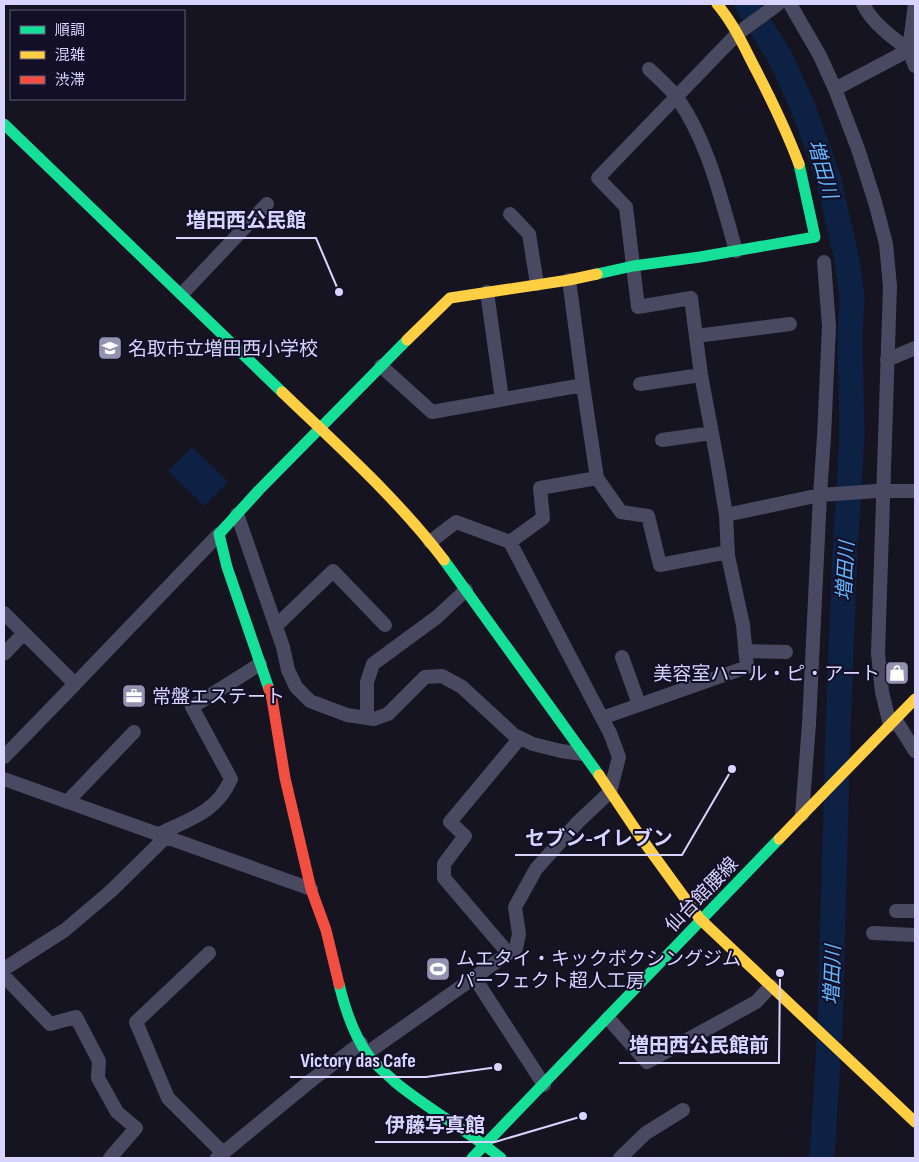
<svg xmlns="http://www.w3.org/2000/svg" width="919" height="1162" viewBox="0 0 919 1162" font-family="'Sofia Sans Condensed','Noto Sans JP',sans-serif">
<rect width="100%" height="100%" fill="#161421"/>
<path fill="#0d2144" d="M192,447L228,482L204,506L168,471Z"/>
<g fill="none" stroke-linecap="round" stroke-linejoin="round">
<path stroke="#0d2144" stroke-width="25" d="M747,4L780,57L803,107L828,177L847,260L852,297L850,336L852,435L845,552L838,730L830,1028L822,1158"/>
<path stroke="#4a4962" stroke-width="14" d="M790,4L820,56L835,89L858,149L875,202L886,244L890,286L878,653L882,692L890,725
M863,4C872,23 893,38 909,50L915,4
M649,69C658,78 670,88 678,99C709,144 721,199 736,251
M835,89L909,50L915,66
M510,214L529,234L537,284
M487,292L502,399
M182,294L267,204
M696,336L790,324
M887,360L915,348
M381,366L432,412L583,385
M640,384L701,375
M662,440L712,433
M597,478L621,512L648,516L660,565L728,552
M237,514L283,647L288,670L296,687L310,701L347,715L374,719L388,714L425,677L442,676L462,687L514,735L533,744L561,751L583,754
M726,515L820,495L877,491H915
M430,542L456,522L510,542L543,518L540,488L597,478L583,385L569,280
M510,542L602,718
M4,613L75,684L4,757
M276,626L333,571L385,625
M745,651L786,652
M4,654L24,633
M622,657L639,704
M75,684L219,534
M367,718V682L373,664L437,617L466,590
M895,719L915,751
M4,779L311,889
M67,802L134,732
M802,815L809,724L820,495L824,437L829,326L824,262
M159,834C190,819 216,813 231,779L192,707L260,664
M896,911H915
M873,933L915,935
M209,953L136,1022L168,1098L223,1153
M508,953L444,878V864L465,836L450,822L520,738
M4,969L65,930L111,891L166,837
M4,976L50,1024L76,1017L99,1061L98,1078L117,1112L136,1128L110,1158
M474,977L544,1085
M608,1018L647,1062L756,1002L771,986
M367,1053L516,948L519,934L515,907L536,869L578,822L610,792L619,757L610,733L602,718L747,667L743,625L728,556L726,515L717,460L701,375L691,298L638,307L626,207L598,178L737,34L778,4
M217,1158L313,1079L361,1043
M620,1158L646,1133L683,1110"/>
<path stroke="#16e098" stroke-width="11" d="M4,124L282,392
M597,274L633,266L700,257L815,237L799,164
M444,560L599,775
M269,689L227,567L219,534L259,490L407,340
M339,984C345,1009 353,1034 368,1055C375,1065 386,1073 395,1082C429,1110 467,1130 501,1158
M472,1158L779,839"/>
<path stroke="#ffcf43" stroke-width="11" d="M717,4C734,24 744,47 756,70C772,101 787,132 799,164
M407,340L450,298L569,280L597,274
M282,392C338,446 397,498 444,560
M599,775L644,842L700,919L915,1122
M779,839L915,699"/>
<path stroke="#f24e42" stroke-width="11" d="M269,689L272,699L285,778L311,889L326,930L339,984"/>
</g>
<defs>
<symbol id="school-square" viewBox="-11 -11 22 22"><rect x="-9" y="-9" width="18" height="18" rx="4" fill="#9591b1" stroke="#130f26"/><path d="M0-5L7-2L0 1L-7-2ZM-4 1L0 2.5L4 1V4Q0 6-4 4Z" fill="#fff"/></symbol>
<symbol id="shop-square" viewBox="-11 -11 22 22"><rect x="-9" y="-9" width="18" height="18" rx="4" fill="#9591b1" stroke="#130f26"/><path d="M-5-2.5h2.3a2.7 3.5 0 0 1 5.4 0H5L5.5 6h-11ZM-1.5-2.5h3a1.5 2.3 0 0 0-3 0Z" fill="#fff"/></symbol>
<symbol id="office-square" viewBox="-11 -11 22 22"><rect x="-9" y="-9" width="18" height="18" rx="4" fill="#9591b1" stroke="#130f26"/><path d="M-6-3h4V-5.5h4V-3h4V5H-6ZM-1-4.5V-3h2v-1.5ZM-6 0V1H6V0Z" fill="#fff"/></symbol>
<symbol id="stadium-square" viewBox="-11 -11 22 22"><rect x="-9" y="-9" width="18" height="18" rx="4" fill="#9591b1" stroke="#130f26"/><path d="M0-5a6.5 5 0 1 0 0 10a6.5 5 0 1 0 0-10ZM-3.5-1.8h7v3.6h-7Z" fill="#fff"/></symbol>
</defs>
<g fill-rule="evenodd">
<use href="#school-square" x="96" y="334" width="28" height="28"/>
<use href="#shop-square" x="883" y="659" width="28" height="28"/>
<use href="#office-square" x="120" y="682" width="28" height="28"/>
<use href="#stadium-square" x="424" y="955" width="28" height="28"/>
</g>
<g text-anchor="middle" stroke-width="4" stroke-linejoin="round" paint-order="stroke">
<g font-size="19" fill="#d9d4ff" stroke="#130f26" text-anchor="start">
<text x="128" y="355">名取市立増田西小学校</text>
<text x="880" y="680" text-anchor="end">美容室ハール・ピ・アート</text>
<text x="152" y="703">常盤エステート</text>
<text x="456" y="965">ムエタイ・キックボクシングジム<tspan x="456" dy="22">パーフェクト超人工房</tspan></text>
</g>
<g font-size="19" fill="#d9d4ff" stroke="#130f26">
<text transform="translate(701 894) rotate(-46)" y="7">仙台館腰線</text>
</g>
<g font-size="20" font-style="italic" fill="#62b6ff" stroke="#130f26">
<text transform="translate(823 169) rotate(74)" y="7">増田川</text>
<text transform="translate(845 571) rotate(-87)" y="7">増田川</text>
<text transform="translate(832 975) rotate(-88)" y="7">増田川</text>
</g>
</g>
<path fill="none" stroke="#d9d4ff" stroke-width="2" d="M339 292L316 238H176M732 769L682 855H515M780 973L779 1063H619M498 1067L426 1077H290M583 1116L495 1142H375"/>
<g fill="#d9d4ff" stroke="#130f26" stroke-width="2">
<circle cx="339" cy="292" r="5"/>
<circle cx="732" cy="769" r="5"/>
<circle cx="780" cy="973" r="5"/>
<circle cx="498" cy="1067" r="5"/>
<circle cx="583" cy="1116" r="5"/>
</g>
<g font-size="20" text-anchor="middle" font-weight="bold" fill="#d9d4ff" stroke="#130f26" stroke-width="4" stroke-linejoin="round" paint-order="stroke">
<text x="246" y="227">増田西公民館</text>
<text x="599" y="845">セブン-イレブン</text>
<text x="699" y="1052">増田西公民館前</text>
<text x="358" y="1067">Victory das Cafe</text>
<text x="435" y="1132">伊藤写真館</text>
</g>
<rect width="919" height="1162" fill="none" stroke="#d9d4ff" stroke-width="10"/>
<rect x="10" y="10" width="175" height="90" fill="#130f26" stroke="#625e7d"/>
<rect x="20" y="26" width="25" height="8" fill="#16e098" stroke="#625e7d"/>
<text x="55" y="35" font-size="15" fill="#d9d4ff">順調</text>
<rect x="20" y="51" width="25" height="8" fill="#ffcf43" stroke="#625e7d"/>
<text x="55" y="60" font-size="15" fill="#d9d4ff">混雑</text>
<rect x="20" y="76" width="25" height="8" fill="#f24e42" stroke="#625e7d"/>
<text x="55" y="85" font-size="15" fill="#d9d4ff">渋滞</text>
</svg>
